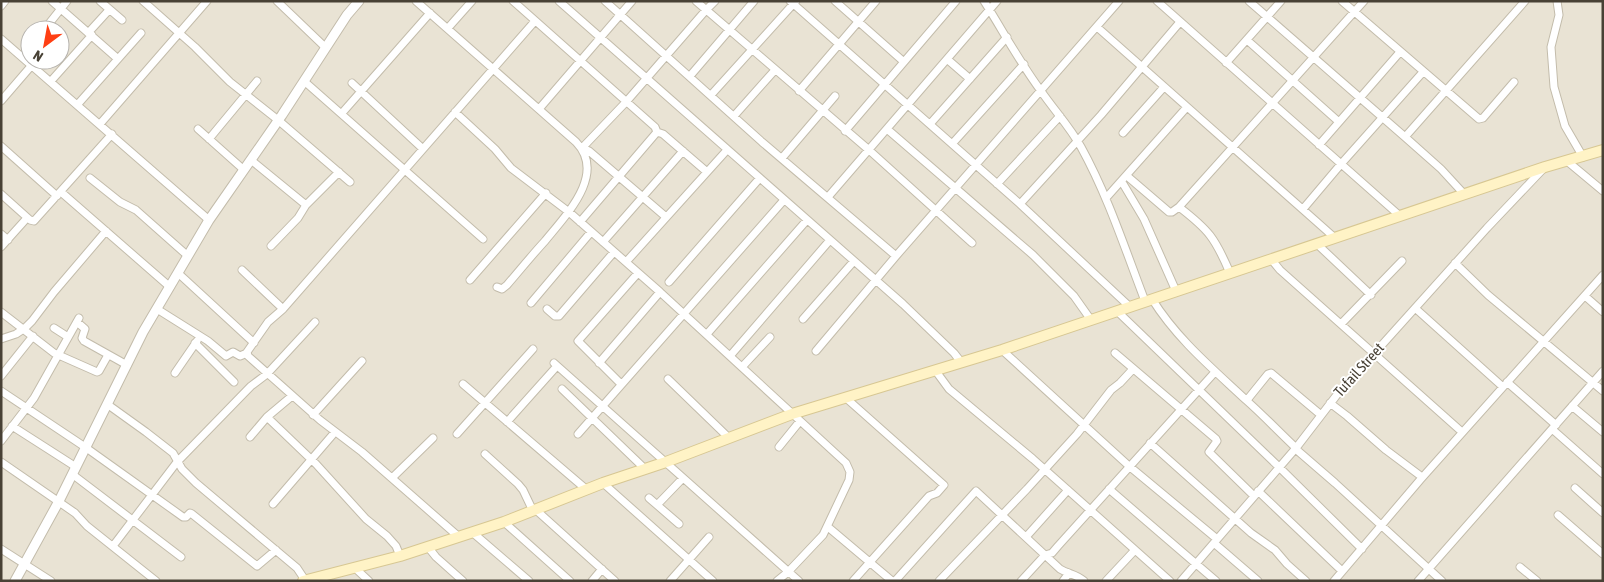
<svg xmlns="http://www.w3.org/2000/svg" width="1604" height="582" viewBox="0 0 1604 582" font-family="'Asap Condensed',sans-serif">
<rect width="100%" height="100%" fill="#f4f1e6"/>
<path fill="#e9e3d4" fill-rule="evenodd" d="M1,1H1603V581H1ZM30,30H60V60H30Z"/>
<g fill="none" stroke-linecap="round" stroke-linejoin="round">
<defs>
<path id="minor" d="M52,1L118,59
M100,1L122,20
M143,1L195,47L230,82L278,120L350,182
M277,1L326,48
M416,1L576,142C607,174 566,215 545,241C532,255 520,270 507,285L502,289L497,287
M513,1L655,127L657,132L663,134L707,172
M559,1L903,304L954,353L961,362
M605,1L762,142L896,256
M696,1L869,150L972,243
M790,1L1020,204L1130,307
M835,1L904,62
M984,1C1003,31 1020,63 1041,91C1054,110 1070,127 1081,147C1108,196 1125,249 1145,301
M1157,1L1400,216
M1249,1L1405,137L1441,169L1464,194
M1342,1L1479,119L1483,118L1514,82
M1557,1L1559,15L1551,47L1554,87L1565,126L1583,157
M1,6L5,1
M1097,27L1335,238
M448,28L472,1
M44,30L67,1
M88,33L109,10
M1,39L209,220
M1247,40L1339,122
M22,57L30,47
M947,59L970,79
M1226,63L1281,1
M690,76L754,1
M51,81L92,35
M304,81L483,239
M352,83L423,149
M799,91L876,1
M711,95L796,1
M1,101L32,65
M78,104L141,33
M539,109L632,1
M455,112L495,149L511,168L569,212L660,292L846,463L850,472L849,480L823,535L788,572L777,581
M342,113L430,13
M734,116L775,70
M100,124L207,1
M930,124L1007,37
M198,129L244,170
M887,129L1033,255L1074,296L1091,320
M845,131L956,1
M1123,133L1164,87
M1405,137L1525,1
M209,139L257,81
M952,144L1024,64
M1319,145L1400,52
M1,146L57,196
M782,158L835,96
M251,160L306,205
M1567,161L1603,191
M1127,176L1169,212H1172L1179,207
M90,178L120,202L136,210L188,256
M1122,182L1144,219L1176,291
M997,184L1060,116
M61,192L170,287
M1,194L30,220L34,221L112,134
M828,197L997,1
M1106,198L1187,107
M1020,204L1101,115L1180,22
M1303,209L1341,164L1423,72
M666,217L589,151L582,148L626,102L706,10L715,1
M580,222L657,132
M1,234L8,240
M603,242L683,151
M1317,244L1371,295
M271,246L298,218L306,205L339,172
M1,247L27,218
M1271,259L1280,270L1462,432
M626,262L727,150
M1455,263L1488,295L1603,391
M242,270L283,309
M178,273L254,343
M1230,273C1215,238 1209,230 1179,207L1364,1
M470,280L546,193
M669,282L759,179
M1585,296L1603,312
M1152,299C1177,339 1212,368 1246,400C1263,415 1279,432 1296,448L1298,451L1335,483L1442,581
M531,303L591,232
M1415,308L1503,387
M157,309L208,341L226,356L233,352L240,356L247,353
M547,309L555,316H559L614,252
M1117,311L1279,467L1362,549
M1,312L54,353L97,372L99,371L108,355
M803,319L854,261
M77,322L85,329L82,338L84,341L127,365
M1341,324L1402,261
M54,328L68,337
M707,334L807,220
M1,339L16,334L25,328L32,321L54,292L106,231
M195,343L234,382
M1002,350L1129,466L1217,539
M816,351L896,256L1119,1
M1115,353L1216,439L1217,441L1209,452L1254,496
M730,356L830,240
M554,363L799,581
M599,363L660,292
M742,367L770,337
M935,370L949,389L1033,459L1170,581
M175,373L197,341
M1,376L33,336
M668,379L729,438
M1507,382L1556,425
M463,384L587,490
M621,384L578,341L638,273
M562,389L645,469
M1,391L85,447L183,517H186L190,513L192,514L257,566L276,550
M846,398L944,485L937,493L929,496L853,581
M1247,400L1268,374L1271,373L1321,415
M1330,403L1347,416L1386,450L1422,477
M107,404L146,432L173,453L182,469L196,483L297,568L305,580
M1572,406L1603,432
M313,415L362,361
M267,417L316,464L366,519L387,536L396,546L400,556
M507,422L557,366
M12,426L76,467
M1552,429L1603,474
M457,434L533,349
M578,434L784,200
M250,437L267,417L292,396
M1,441L34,398L79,318
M1150,443L1251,533L1275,550L1287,564L1306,581
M779,447L800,421
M485,454L518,484L523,490L533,511
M1,462L75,513L87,526L156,581
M72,474L181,557
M392,478L433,438
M603,483L713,581
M1575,488L1603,513
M1109,489L1216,581
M1258,491L1342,571
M649,498L679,524
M273,504L335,432
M657,505L683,478
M536,510L615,581
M1558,515L1603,554
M504,522L570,581
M828,527L892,581
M472,532L529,581
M459,537L362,452L320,420L248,356L247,352L268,322L283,309L535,21
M1026,537L1068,490
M1214,543L1258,581
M113,546L177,462L251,386L267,374L315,322
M428,547L436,557L463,581
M1,549L51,581
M1520,567L1537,581
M355,568L369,581
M592,581L602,569
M670,581L709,537
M895,581L976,491L1060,569C1068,574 1076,574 1084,581
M939,581L1027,489L1077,434L1111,390L1120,383L1133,369
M1021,581L1045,555L1052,553L1058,546L1215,372
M1063,581L1069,573
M1106,581L1135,550
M1181,581L1296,448L1336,396L1487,228L1544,168
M1334,581L1420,480L1603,275
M1418,581L1603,371"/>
<path id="tertiary" d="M15,581L59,501L143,332L209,220L282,115L347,15L359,1"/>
<path id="secondary" d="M303,581L400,556L504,522L603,483L666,462L792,414L1002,350L1545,167L1603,150"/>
</defs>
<use href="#minor" stroke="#c3bcab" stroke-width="9"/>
<use href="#tertiary" stroke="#c3bcab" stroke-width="11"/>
<use href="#secondary" stroke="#d7c793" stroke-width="12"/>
<use href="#minor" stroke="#fff" stroke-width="7"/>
<use href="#tertiary" stroke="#fff" stroke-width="9"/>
<use href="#secondary" stroke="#fff3c6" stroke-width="10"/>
</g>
<g text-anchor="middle" stroke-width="4" stroke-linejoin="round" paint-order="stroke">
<g font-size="15" fill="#484135" stroke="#fff">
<text transform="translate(1359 370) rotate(-48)" y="5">Tufail Street</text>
</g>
</g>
<rect width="1604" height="582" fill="none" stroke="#484135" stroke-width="5"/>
<g transform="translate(45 45) rotate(212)"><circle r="24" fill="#ffffff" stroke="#b6b3ae"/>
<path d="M0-4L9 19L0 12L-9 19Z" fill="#ff3f13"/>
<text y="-8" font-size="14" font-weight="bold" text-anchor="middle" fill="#484135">N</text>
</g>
</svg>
